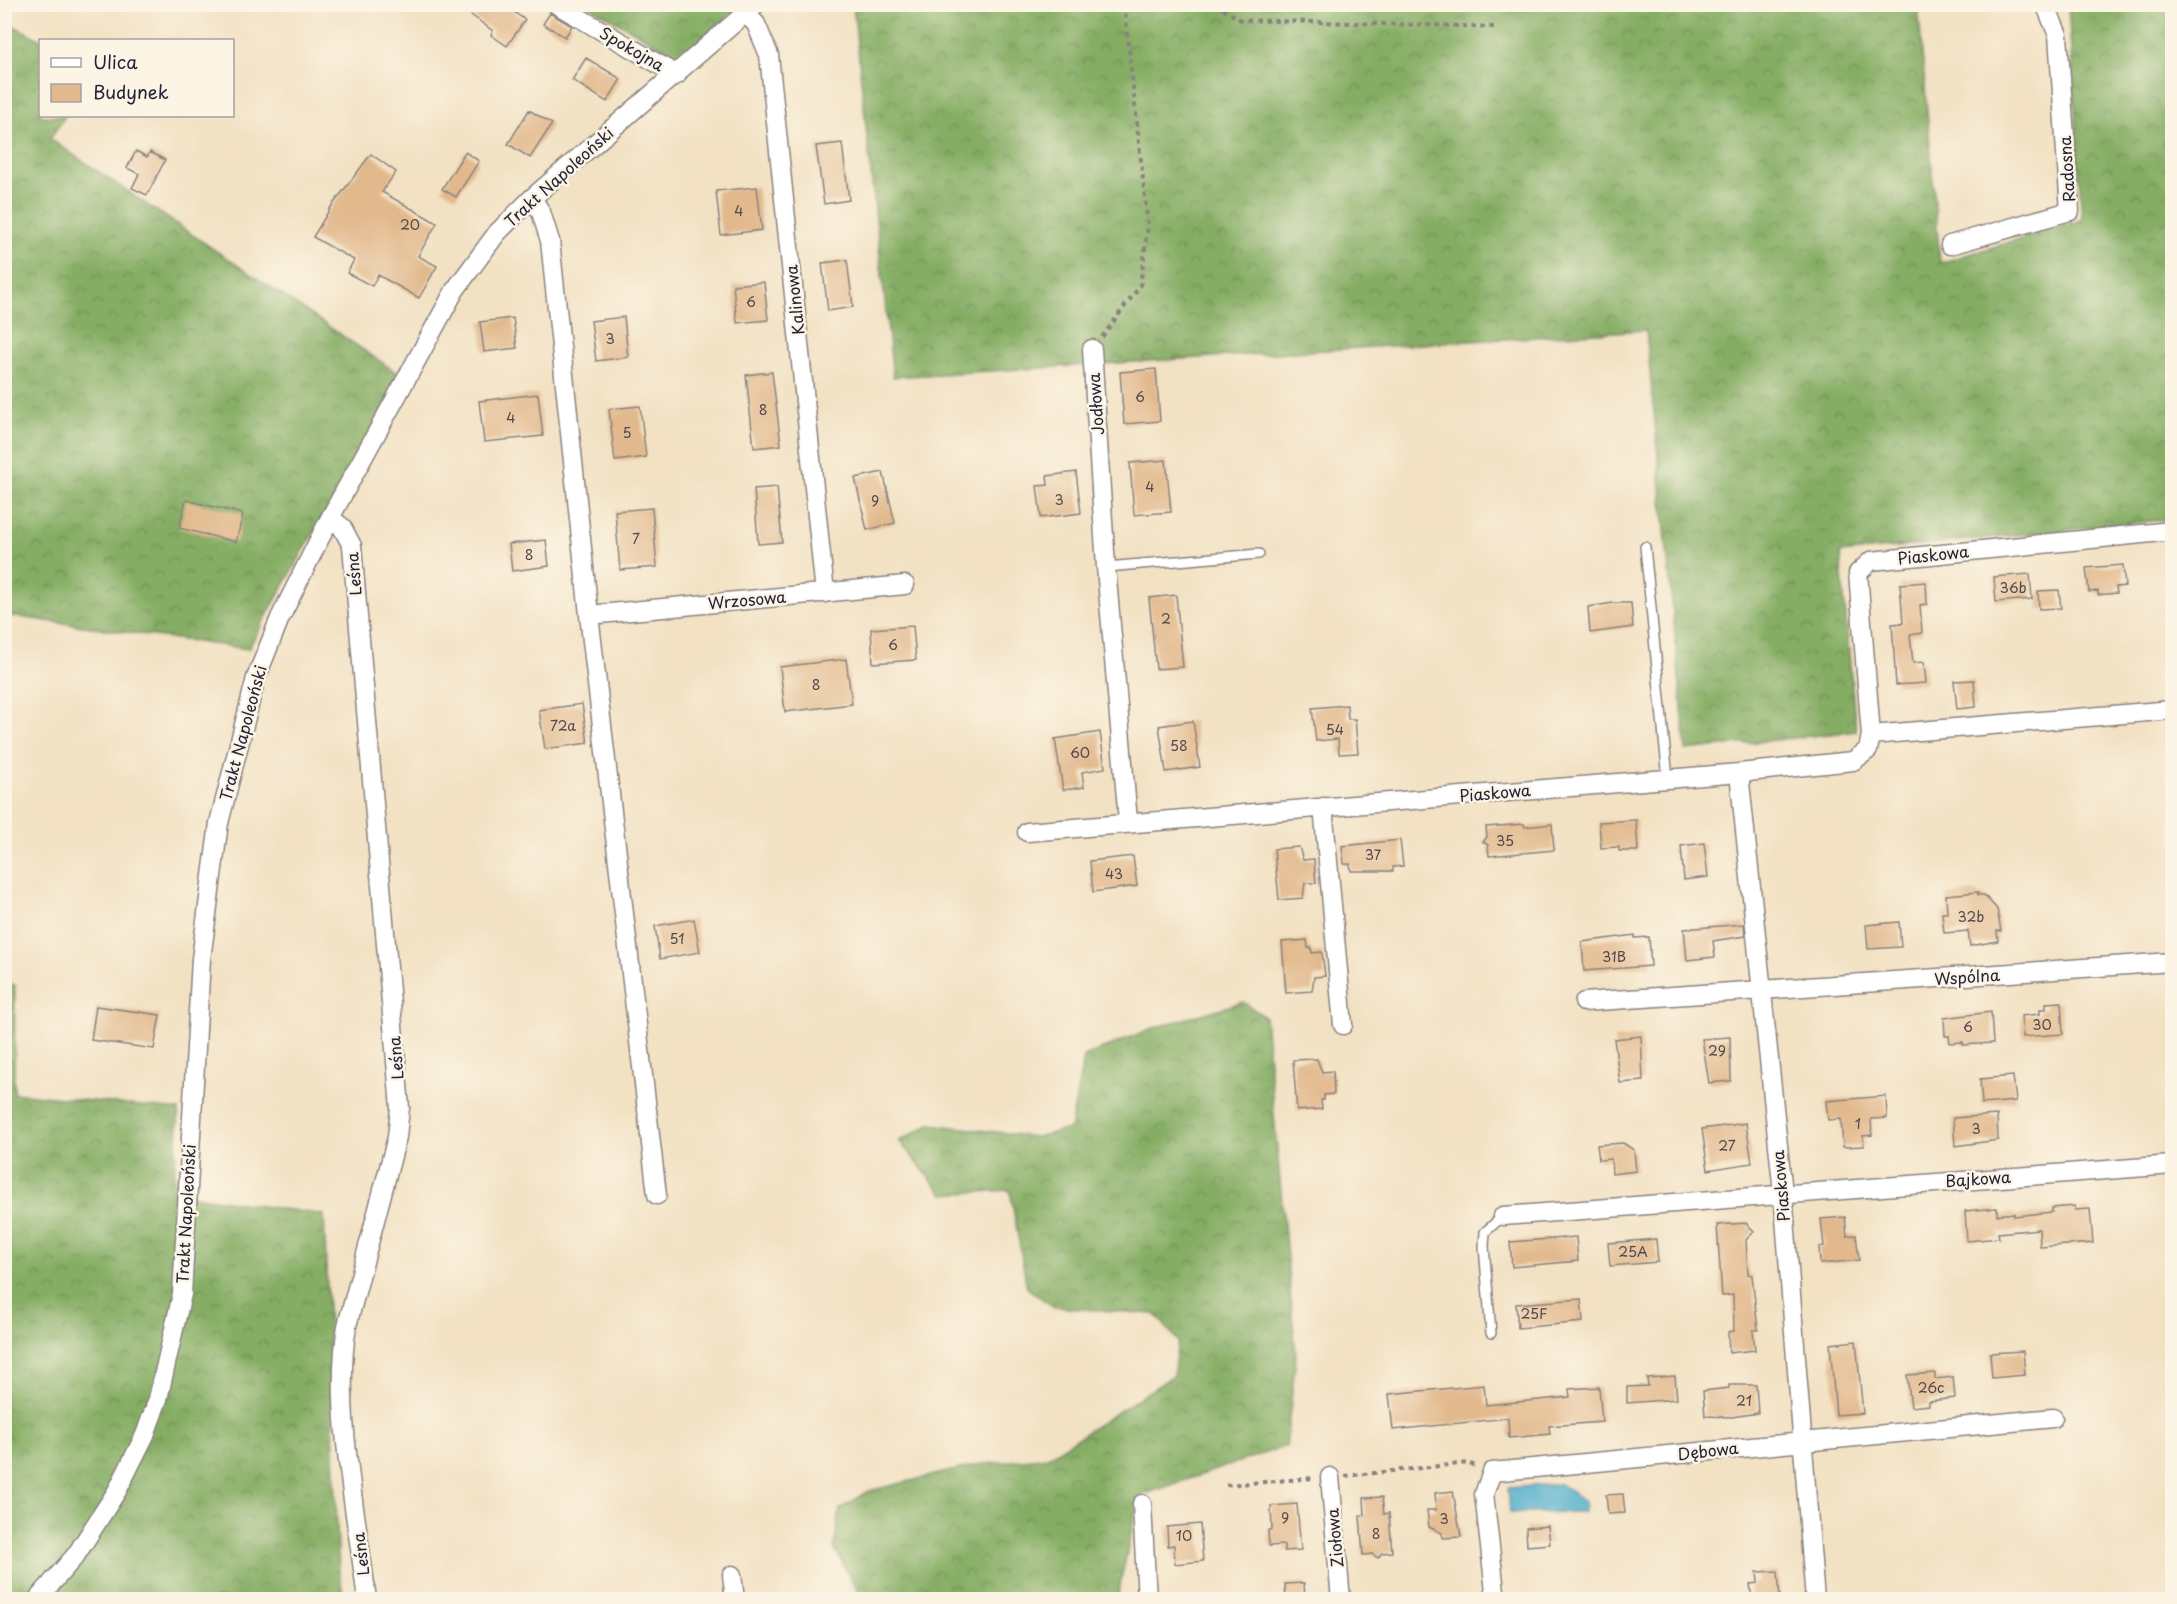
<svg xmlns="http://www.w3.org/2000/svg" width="2177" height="1604" viewBox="0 0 2177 1604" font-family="'Playpen Sans',sans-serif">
<defs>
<pattern id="forest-crowns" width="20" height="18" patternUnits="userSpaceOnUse" patternTransform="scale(1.5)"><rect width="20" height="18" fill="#85ad63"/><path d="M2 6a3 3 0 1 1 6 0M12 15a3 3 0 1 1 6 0" fill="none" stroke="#6c8c53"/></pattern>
</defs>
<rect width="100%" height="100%" fill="#fcf5e5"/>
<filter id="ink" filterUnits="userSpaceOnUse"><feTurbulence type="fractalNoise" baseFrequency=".0167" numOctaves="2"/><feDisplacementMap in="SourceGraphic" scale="12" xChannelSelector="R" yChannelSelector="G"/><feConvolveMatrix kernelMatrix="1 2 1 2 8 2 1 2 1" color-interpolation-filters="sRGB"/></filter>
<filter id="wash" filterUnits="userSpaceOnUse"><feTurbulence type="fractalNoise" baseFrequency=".008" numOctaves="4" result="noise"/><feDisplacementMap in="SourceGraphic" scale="24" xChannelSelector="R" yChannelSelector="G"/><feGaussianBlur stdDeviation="1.35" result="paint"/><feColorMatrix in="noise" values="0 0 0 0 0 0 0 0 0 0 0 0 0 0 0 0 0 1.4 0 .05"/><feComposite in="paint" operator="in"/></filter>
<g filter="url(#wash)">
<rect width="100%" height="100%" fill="#f2e1c2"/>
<path fill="url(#forest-crowns)" stroke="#54684f" stroke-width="1.5" d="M587,5H741L681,58Z
M853,5H1918L1940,263L2082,220L2068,5H2172V519L1840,553L1856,731L1686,750L1646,330L893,377Z
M12,25L41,40L40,116H65L50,139L402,376L248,649L5,615L4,29Z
M4,983L15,985L14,1093L179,1110L173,1193L324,1215L339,1572L344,1599H5Z
M1243,1002L1265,1017L1296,1356L1286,1446L1139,1496L1117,1599H862L834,1547L840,1509L869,1491L976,1465L1048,1457L1173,1376L1178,1341L1155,1314L1054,1307L1027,1288L1010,1190L943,1194L899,1141L930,1124L1036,1137L1070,1129L1084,1057L1150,1029Z"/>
<path fill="#4eaecd" stroke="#386884" stroke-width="1.5" d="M1560,1484L1585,1501L1584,1512L1510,1513L1508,1488Z"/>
<g id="blocks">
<path fill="#e2b98d" d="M456,4H503L525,20L507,46L491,35L493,31Z
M550,13L572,26L565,37L543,24Z
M586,58L621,79L607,102L572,80Z
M529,110L552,124L530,158L508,144Z
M842,143L849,200L824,204L816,146Z
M136,151L147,157L150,152L165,160L147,195L132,188L139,174L127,168Z
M465,152L479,161L456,197L442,189Z
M371,154L396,172L382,192L437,223L418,256L437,266L419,298L378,275L372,286L347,273L354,260L313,237L331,207Z
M757,187L762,230L721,235L716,191Z
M847,260L853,307L828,311L822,263Z
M764,282L768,320L737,323L733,285Z
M624,317L628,357L596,361L591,321Z
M513,318L517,348L484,352L480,322Z
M1156,369L1160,421L1124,424L1120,372Z
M772,372L781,445L754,448L746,375Z
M538,394L543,436L484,442L479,401Z
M640,406L646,457L615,461L609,409Z
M1166,460L1171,512L1134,515L1130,463Z
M883,472L895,523L867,530L855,478Z
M1076,472L1081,513L1041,518L1037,486L1048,485L1047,476Z
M777,487L782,542L758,544L754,489Z
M186,500L243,514L236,542L179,528Z
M652,508L657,567L620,570L615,511Z
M546,540L549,566L512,571L509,544Z
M2123,565L2125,586L2116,587L2117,593L2098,595V591L2089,592L2086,568Z
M2030,574L2032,599L1996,602L1994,577Z
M1926,582L1927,604L1920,605L1922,633L1910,635L1913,663L1924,662L1926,683L1896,685L1892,624L1903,623L1900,584Z
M2059,590L2061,608L2039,609L2038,591Z
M1176,595L1183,667L1156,669L1149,598Z
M1613,603H1631L1633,627L1590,633L1588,607Z
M913,626L916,660L873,663L871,629Z
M846,659L852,704L785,712L780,667Z
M1974,680L1976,707L1957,709L1954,681Z
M582,704L588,743L545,749L539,710Z
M1347,705L1348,719H1355L1358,753L1339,754L1338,739L1316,741L1312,708Z
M1193,721L1200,767L1166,772L1159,726Z
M1100,732L1105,768L1082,772L1084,787L1063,790L1055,739Z
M1636,820L1638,851H1619V847L1601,848L1599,822Z
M1524,824L1525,827L1552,824L1554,850L1489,856L1488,845L1483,842L1487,837L1486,827Z
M1400,840L1403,866L1393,867V871H1351L1350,864H1344L1342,846Z
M1704,843L1708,877L1684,880L1681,846Z
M1299,847L1303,860L1314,859L1316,883H1305L1303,898L1279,900L1274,849Z
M1133,856L1137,886L1093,892L1090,861Z
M1978,892V895H1984L1997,909L2001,931H1997L1998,941L1970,946L1968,931L1944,933L1942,913H1947L1946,895Z
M694,919L700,952L660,959L655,926Z
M1899,922L1901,947L1868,949L1866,925Z
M1744,924L1745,936L1713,941L1715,957L1687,960L1684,929Z
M1635,935V938L1649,937L1651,966L1584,971L1582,942Z
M1307,940L1308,948H1311L1312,953L1322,952L1325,976L1314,977L1312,991L1286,993L1282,942Z
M2061,1002L2063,1034L2023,1037L2021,1016L2040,1014V1009H2046V1003Z
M96,1006L160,1015L154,1049L91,1040Z
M1991,1012L1993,1043L1963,1045V1042L1950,1043L1949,1036H1945L1944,1018Z
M1641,1036L1643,1081L1620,1083L1614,1039Z
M1730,1037L1731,1081L1709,1083L1702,1039Z
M1317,1059L1322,1072L1333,1071L1334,1094L1324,1095V1100H1321L1322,1109L1297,1111L1293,1060Z
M2013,1076L2016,1101L1982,1104L1980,1079Z
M1886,1096L1887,1118L1871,1119L1872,1135L1863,1136L1864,1146L1843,1147L1841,1119L1828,1120L1826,1101Z
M1997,1115L1998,1140L1955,1146L1953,1118Z
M1746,1123L1752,1163L1708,1170L1702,1129Z
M1623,1143L1634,1150L1636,1171L1612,1174L1611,1159L1599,1160L1597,1145Z
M2075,1206V1210L2090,1209L2093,1243L2040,1247L2039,1229L1998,1233L1999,1238L1967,1241L1965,1211L1997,1208V1215L2014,1213V1216L2052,1212V1208Z
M1845,1217L1847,1236L1856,1235L1859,1260L1820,1264L1819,1247L1824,1246L1821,1219Z
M1746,1223L1754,1231L1746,1240L1748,1274L1752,1275L1758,1330H1753L1755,1350L1729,1353L1728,1332L1734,1331L1733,1295L1722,1296L1717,1225Z
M1576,1237L1578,1261L1512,1267L1510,1242Z
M1656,1239L1658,1262L1610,1266L1608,1243Z
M1581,1299L1583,1322L1518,1328L1516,1304Z
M1856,1341L1863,1413L1836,1415L1830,1344Z
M2023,1351L2025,1375L1992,1378L1990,1353Z
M1935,1373V1379L1953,1377L1955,1398L1929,1401V1405L1911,1407L1907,1375Z
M1675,1376L1677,1399L1627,1403V1387L1648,1386L1647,1378Z
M1484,1385L1486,1405L1570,1397L1569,1389L1599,1387L1602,1422L1549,1426L1550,1434L1509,1438L1508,1418L1393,1430L1389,1394Z
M1729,1385H1756L1758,1413L1732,1417L1705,1416L1703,1391L1729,1388Z
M1453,1491L1461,1537L1443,1538L1442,1533L1429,1527L1427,1510H1436L1435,1493Z
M1623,1494L1625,1513L1608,1514L1606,1495Z
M1382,1497L1384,1514L1389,1513L1392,1552L1382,1553L1378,1558L1372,1554L1363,1555L1360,1516L1365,1515L1364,1498Z
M1297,1504L1301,1550L1284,1551V1545L1269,1546L1268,1530H1272L1271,1506Z
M1200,1524L1203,1561L1175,1564L1174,1545L1168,1546L1167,1527Z
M1548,1526L1550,1544L1527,1546L1526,1528Z
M1778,1571L1780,1599H1752L1750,1584L1758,1583L1757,1572Z
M1304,1583L1305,1599H1286L1285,1584Z"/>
</g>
</g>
<g filter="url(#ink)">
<use href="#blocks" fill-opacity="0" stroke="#8a827e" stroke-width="1.5"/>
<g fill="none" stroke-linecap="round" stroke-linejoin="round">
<defs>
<path id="lane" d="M1645,547L1668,779
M1106,567L1259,554
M1491,1333L1484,1246L1485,1232L1503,1216"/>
<path id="street" d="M556,4L677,75
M746,14L756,24L769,55L825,593
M532,198L541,212L550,241L589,615L657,1195
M1950,245L2070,211L2058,35L2045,4
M1092,349L1106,567L1128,821
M330,518L342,527L352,546L400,1108L397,1137L347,1326C333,1409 357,1515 367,1600
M589,615L905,585
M1871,735L2172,710
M1739,773L1853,761L1868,750L1871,735L1858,573L1871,561L2172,531
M1323,807L1343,1025
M1027,832L1739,773L1783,1193L1815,1600
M1584,1002L2172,962
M1503,1216L2172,1165
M1330,1477L1341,1600
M1142,1504L1147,1600
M732,1575L735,1600
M37,1600L76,1555L117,1491L145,1435L158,1399L182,1294L201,959L219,823L256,678L280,618L330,518L455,290L497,233L532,198L756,4
M1496,1600L1484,1494L1492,1472L2053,1418"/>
</defs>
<use href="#lane" stroke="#8a827e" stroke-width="12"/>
<use href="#street" stroke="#8a827e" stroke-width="21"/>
<path stroke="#8a827e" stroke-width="4" stroke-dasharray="4.5 4.5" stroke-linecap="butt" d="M1215,4L1241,20L1498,27
M1102,337L1140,286L1148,226L1124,4
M1345,1476L1468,1463L1478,1467
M1226,1485L1314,1478"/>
<use href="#lane" stroke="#fff" stroke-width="9"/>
<use href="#street" stroke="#fff" stroke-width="18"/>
</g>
</g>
<g text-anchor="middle" stroke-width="5" stroke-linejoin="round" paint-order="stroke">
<g font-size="14" fill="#524850">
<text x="739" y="216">4</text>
<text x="410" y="230">20</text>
<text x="751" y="307">6</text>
<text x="610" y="344">3</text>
<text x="1140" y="402">6</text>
<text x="763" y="415">8</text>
<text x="511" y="423">4</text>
<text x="627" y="438">5</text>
<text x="1150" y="492">4</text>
<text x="1059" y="505">3</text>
<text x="875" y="506">9</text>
<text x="636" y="544">7</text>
<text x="529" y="560">8</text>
<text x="2013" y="593">36b</text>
<text x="1166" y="624">2</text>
<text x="893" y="650">6</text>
<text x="816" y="690">8</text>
<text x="563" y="731">72a</text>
<text x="1335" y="735">54</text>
<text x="1179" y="751">58</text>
<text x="1080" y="758">60</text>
<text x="1505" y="846">35</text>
<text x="1373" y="860">37</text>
<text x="1114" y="879">43</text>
<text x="1971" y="922">32b</text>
<text x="677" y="944">51</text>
<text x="1614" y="962">31B</text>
<text x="2042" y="1030">30</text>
<text x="1968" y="1032">6</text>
<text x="1717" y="1056">29</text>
<text x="1858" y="1129">1</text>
<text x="1976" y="1134">3</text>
<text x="1727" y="1151">27</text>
<text x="1633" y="1257">25A</text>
<text x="1534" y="1319">25F</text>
<text x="1931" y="1393">26c</text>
<text x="1744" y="1406">21</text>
<text x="1285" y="1523">9</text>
<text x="1444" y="1524">3</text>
<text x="1376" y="1539">8</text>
<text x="1184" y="1541">10</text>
</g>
<g font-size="16" fill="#22223b" stroke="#fcf5e5">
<text transform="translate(632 49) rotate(30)" y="6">Spokojna</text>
<text transform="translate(2067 169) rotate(-94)" y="6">Radosna</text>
<text transform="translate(559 177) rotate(-42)" y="6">Trakt Napoleoński</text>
<text transform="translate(795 300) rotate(-96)" y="6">Kalinowa</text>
<text transform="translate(1096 404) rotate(-94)" y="6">Jodłowa</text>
<text transform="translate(1933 555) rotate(-6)" y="6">Piaskowa</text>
<text transform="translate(354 574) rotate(-95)" y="6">Leśna</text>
<text transform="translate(747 600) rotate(-5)" y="6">Wrzosowa</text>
<text transform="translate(243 733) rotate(-75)" y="6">Trakt Napoleoński</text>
<text transform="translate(1495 793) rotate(-5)" y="6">Piaskowa</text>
<text transform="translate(1967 977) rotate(-4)" y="6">Wspólna</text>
<text transform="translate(396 1058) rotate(-95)" y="6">Leśna</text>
<text transform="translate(1978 1179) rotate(-4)" y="6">Bajkowa</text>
<text transform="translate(1781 1186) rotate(-95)" y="6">Piaskowa</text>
<text transform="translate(186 1214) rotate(-87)" y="6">Trakt Napoleoński</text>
<text transform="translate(1708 1451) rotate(-6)" y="6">Dębowa</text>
<text transform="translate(1335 1538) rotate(-95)" y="6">Ziołowa</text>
<text transform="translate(361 1554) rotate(-97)" y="6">Leśna</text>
</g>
</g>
<rect width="2177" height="1604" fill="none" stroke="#fcf5e5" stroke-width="24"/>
<rect x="39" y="39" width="195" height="78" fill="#fcf5e5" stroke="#a5a1a1" stroke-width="1.5"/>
<rect x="51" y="58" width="30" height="9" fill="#ffffff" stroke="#a5a1a1" stroke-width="1.5"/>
<text x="93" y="69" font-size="18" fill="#22223b">Ulica</text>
<rect x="51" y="84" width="30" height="18" fill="#e2b98d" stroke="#a5a1a1" stroke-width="1.5"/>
<text x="93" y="99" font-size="18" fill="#22223b">Budynek</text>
</svg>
